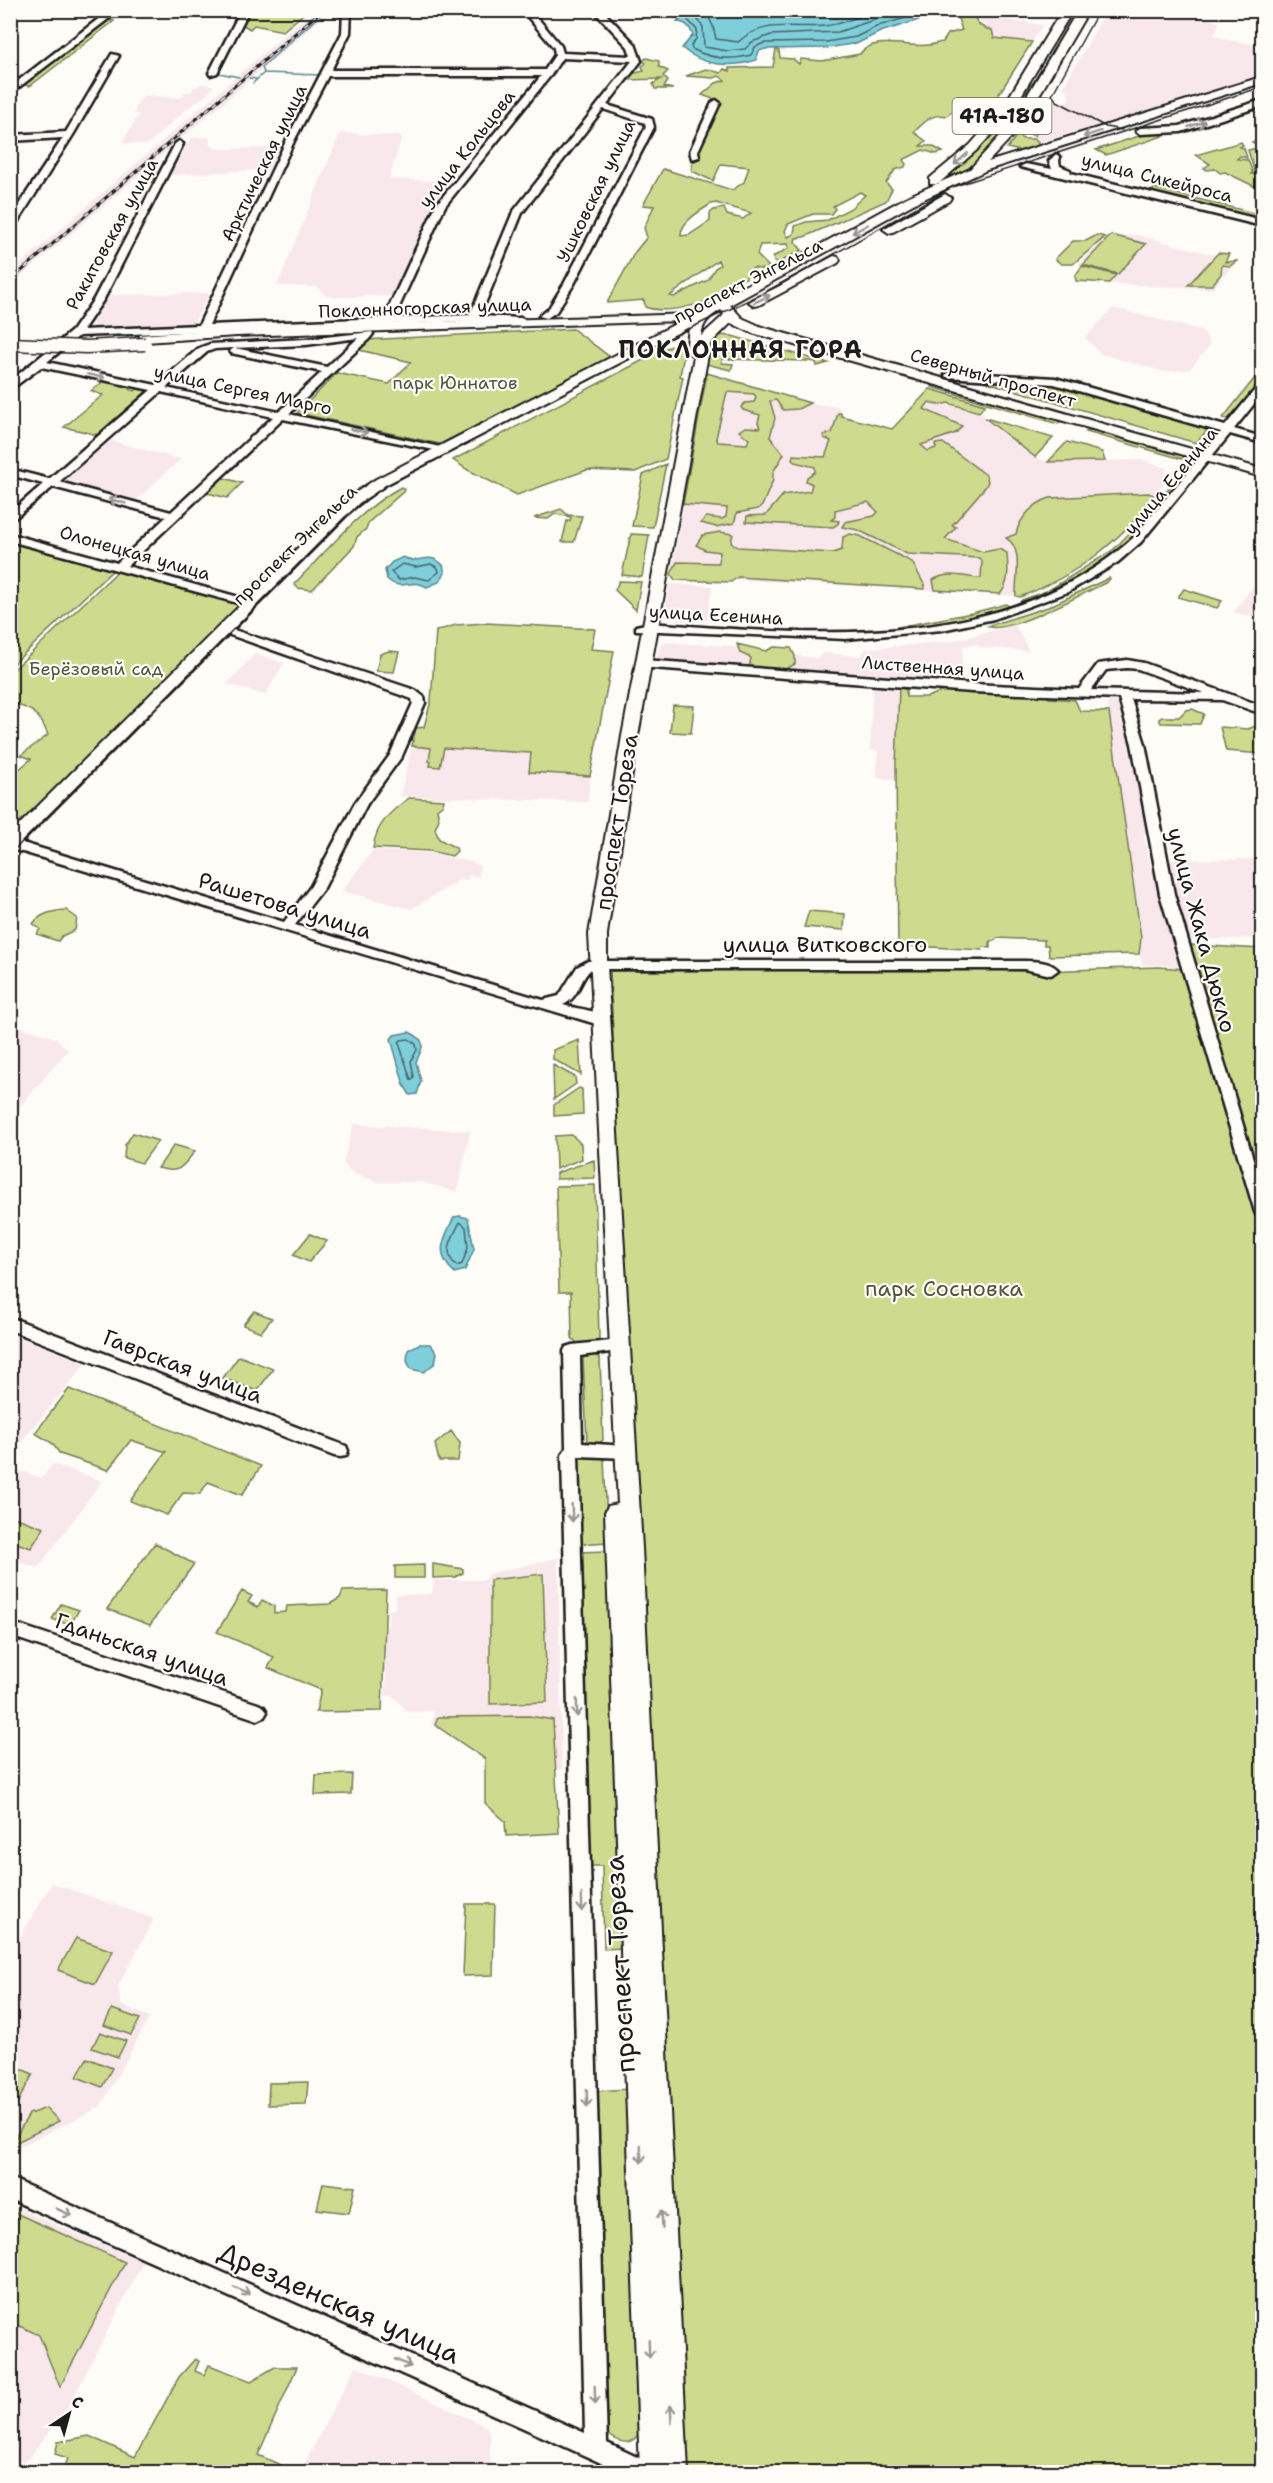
<svg xmlns="http://www.w3.org/2000/svg" width="1273" height="2483" viewBox="0 0 1273 2483" font-family="'Shantell Sans',sans-serif">
<rect width="100%" height="100%" fill="#fdfcf7"/>
<filter id="ink" filterUnits="userSpaceOnUse"><feTurbulence type="fractalNoise" baseFrequency=".0167" numOctaves="2"/><feDisplacementMap in="SourceGraphic" scale="12" xChannelSelector="R" yChannelSelector="G"/><feConvolveMatrix kernelMatrix="1 2 1 2 8 2 1 2 1" color-interpolation-filters="sRGB"/></filter>
<g filter="url(#ink)">
<path fill="#f9e8eb" d="M1005,10L1007,11L1002,19L1043,25L1032,42L994,38L992,30L979,21L981,11Z
M312,11H330L11,285L10,273Z
M352,11H429L423,20L348,17Z
M1106,11H1194L1219,23L1214,35L1227,40L1258,45L1262,43V75L1038,143L1031,138L1040,132L1051,116L1038,109L1069,100L1068,90L1063,88Z
M200,84L214,85L209,93L189,107L147,145L122,143L139,114H134L137,104L144,95L181,98L185,92H191L194,87H198Z
M340,133L402,136L389,179L457,182L429,214L393,296L333,297L326,296L317,287L277,286Z
M209,137L210,145L217,149L284,148L275,169L170,175L191,138Z
M1137,235L1226,258L1223,261L1234,265L1225,275L1222,274L1220,277L1222,278L1213,289L1100,283L1098,271L1077,266L1104,237Z
M210,293L192,326L90,329L106,295Z
M1113,308L1199,330L1205,334L1210,345L1190,369L1165,372L1101,354L1085,338Z
M707,373L817,405L838,406L841,416L892,429L925,396L983,414L985,418L1035,457L1048,462L1143,460L1166,468L1168,479L1154,493L1155,495L1019,597L1000,594L671,576Z
M111,441L172,457L181,459L135,501L61,481Z
M1262,574V620L1234,612Z
M670,584L712,586L707,620L664,617Z
M1015,625L1029,651L978,647V644L963,646L961,680L655,662L662,642L726,646L816,658L825,653L860,656L866,649L952,641Z
M255,654L284,663L265,695L227,684Z
M873,687L899,688L896,780L877,778L878,751L870,750Z
M1107,701H1114L1121,706L1128,718L1134,746L1148,833H1144L1147,854L1182,962L1181,968L1177,967V970H1169L1168,965H1142L1139,954L1141,938Z
M412,746L531,753L529,772L590,776L588,802L400,796Z
M373,850L429,853L472,862L480,866L479,876H468L467,880H460L411,909L342,891Z
M1261,859L1262,938L1188,940L1165,860Z
M11,1024L56,1038L68,1050L11,1117Z
M354,1124L470,1131L457,1192L422,1182H379L354,1174L343,1163Z
M11,1334L86,1363L18,1446L11,1448Z
M53,1464L102,1481L38,1568L11,1559L10,1470L12,1468L42,1478Z
M558,1558L562,1769L503,1773L432,1724L434,1711L408,1712L393,1696H385L386,1673L373,1657L374,1646L388,1625V1610L395,1609L396,1595L432,1594L434,1580H485L488,1574Z
M52,1883L154,1919L118,1986L121,2005L150,2017L100,2107L11,2151V1953Z
M10,2205L143,2262L71,2402L27,2461L11,2463Z
M356,2366L487,2427L490,2435V2472H300Z"/>
<path fill="#cedb8f" stroke="#757c56" stroke-width="1.5" fill-rule="evenodd" d="M247,11H307L283,31L254,25L250,29L240,23Z
M973,12C976,23 980,28 992,30L994,38L1032,42L983,119L951,112L947,116C932,112 924,123 914,132L926,141L920,146H932L943,152L936,154L923,150L903,160L906,164L905,167L895,170L886,183L892,189L886,201L804,237L796,238L795,242L802,250L778,263L774,262L773,257L789,248L788,244L760,245L757,255L769,267L765,270L754,268L748,271L746,278C743,279 736,281 733,284C731,286 730,289 727,291C708,304 667,315 645,307L644,300L607,303L635,252L647,237L644,228L654,206L643,205L663,169L732,190L744,182L749,167L721,164L713,181L692,171V163L697,160L693,159V147L714,101H719L702,95L716,83L725,80L719,76L714,78L686,76L706,69L721,73L724,69L730,71L729,68L773,67L776,49L779,51L780,58L793,59L799,64L801,59L822,61L860,54C873,35 909,48 929,45C934,45 938,42 943,42L948,34L962,30L957,16ZM860,192L865,195L851,208L828,220L806,222L795,226L794,234L788,237L785,231L788,224L813,214H831L835,209L833,206ZM716,203L751,213L743,219L727,215L724,208L714,210L710,213V221L689,235L681,236C680,222 700,211 711,204ZM718,260L720,265L715,268L708,280L674,297L670,296Z
M107,20L114,21L30,86L24,85Z
M646,58L659,61V67L668,71L663,76L668,81L664,87L673,89H655L653,84L661,79L626,80L631,74L644,71L642,66L646,63L643,61Z
M1031,84C1031,86 1028,90 1026,95C1010,129 984,169 946,177C979,150 1008,121 1031,84Z
M1033,109H1038L1051,116L1034,136L1020,129Z
M1145,134L1160,133L1163,136L1106,155L1096,150Z
M1017,135H1023L1018,136L1023,139H1034L1039,144V147L1021,151L1007,148Z
M1262,137V182L1254,170L1248,150L1257,148L1258,145L1252,142Z
M1241,142L1243,145L1240,147L1244,148L1247,158L1240,156L1237,159L1248,160L1253,173L1250,174H1254L1262,186V190L1225,172L1220,173L1215,169L1207,170L1204,168L1210,164L1196,155Z
M1154,188L1262,215V219L1152,192Z
M1097,235L1105,237L1073,264H1061L1055,259L1073,241H1086Z
M1111,235L1146,244L1118,274L1083,265Z
M1218,253L1229,254L1225,262L1237,261L1230,266L1222,265L1221,274L1212,285H1188Z
M1082,266L1116,275L1109,283L1076,281L1075,276Z
M766,327L1067,412L1068,414L763,329Z
M573,329L610,357L440,444L297,413L337,373L389,384L411,362L355,349L364,340Z
M717,335L732,336L828,363L817,366L816,362L808,361L722,359V363L733,364L731,370L706,364L711,341Z
M676,345L685,349L680,376L683,377L666,459L635,472L587,470L517,495L468,470L453,460L666,348Z
M1262,369V381L1231,420L1223,418Z
M707,373L810,403L798,409L783,410L776,400L770,401L775,418L770,437L784,454L773,472V480L762,506L758,509L737,513L734,523L716,527L701,523L706,517L722,519L726,517L727,508L683,504ZM727,392L754,394L756,397L754,402L745,403L741,407L743,410L760,415L758,422L760,428L745,427L739,431L749,439L747,444L718,442L716,438Z
M980,380L1054,384L1209,428L1196,443Z
M104,381L131,387L129,389L135,391L138,388L149,390L98,435L64,427L103,395L91,391Z
M933,385L1059,420L1060,422L1058,424L932,387Z
M930,389L985,405L979,412L948,403L939,405L929,402L924,409L962,426L956,433L921,445L928,451L936,448L935,444L943,443L986,475L988,481L986,486L955,522L952,525L956,527L945,539L983,552L999,549L1007,553C1008,567 1010,583 1000,594L935,590L933,580C949,570 965,578 981,578L982,561L979,558L907,554L858,530L842,527L845,522L874,516L878,512L868,502L835,510V517L831,520L839,521L838,524L833,527L746,522L747,516L766,515L783,495L810,491L812,484L806,481L807,477L815,472V467L795,462L792,460L793,455L825,457L831,441L824,438L823,435L832,433L838,413H841V416L892,429Z
M985,418L1053,438L1035,457Z
M1094,429L1186,455L1182,459L1086,432Z
M1067,442L1102,452L1105,461L1048,462Z
M666,464L653,527L632,526L643,475Z
M220,477L242,483L227,498L204,492Z
M1173,483L1180,485C1163,504 1147,527 1128,544C1096,572 1059,590 1019,604L1022,600L1049,590L1113,550L1154,508Z
M401,487L405,490L369,522L366,529L357,537L354,546L312,590L298,588L294,584C328,550 359,510 401,487Z
M1148,493L1157,496C1116,543 1080,574 1020,597L1016,596C1015,578 1024,548 1006,538L1016,534C1020,517 1034,503 1050,498Z
M561,509L568,515L582,516L574,542H562L567,521H570L571,517L555,514L548,519L534,518Z
M720,532L733,534L731,542L738,547L833,553L842,550L843,537L850,534L860,536L912,562L925,586L924,589L738,577L731,582L675,580L671,574L677,562L719,563L720,552L705,550L696,545L703,535Z
M631,534L649,535L642,577L622,575Z
M11,538L114,569L11,666Z
M119,570L242,603L24,821L21,820L14,828L11,827L10,777L31,759L21,755L48,735C39,713 33,709 11,703V672Z
M1109,578L1110,579L1107,582C1087,592 1005,636 988,626L1048,607Z
M619,581L641,582L636,610L615,590Z
M1184,589L1222,601L1217,608L1178,597Z
M1006,604L1010,607L950,622L896,630L893,628L972,613Z
M485,623L595,629L591,649L614,651L590,776L529,772L531,753L444,748L440,767L430,766L431,762L429,761L431,748L412,746L416,728L424,727L431,701L436,631L456,625Z
M737,644L766,651L774,647L791,648L795,656V664L780,672L749,668L751,658L740,653Z
M389,651L399,652L394,672L376,671L380,654Z
M899,688L906,689V697H927L952,688L1043,694L1049,698L1075,700L1080,711L1109,712L1141,938L1139,954L1049,956L1048,945H1044V940L997,938L994,941H990V948L983,947L982,950L898,945L896,765Z
M673,705L694,706L691,733L670,732Z
M1192,709L1204,714L1200,724L1161,723L1159,719L1162,717H1179L1186,710Z
M1258,725L1262,726V754L1226,751L1220,727L1248,729Z
M409,798L444,800L443,804L437,809L439,819L435,829L439,839L456,848L457,851L452,856L430,851L373,848C376,824 391,811 409,798Z
M66,910L77,918L75,930L62,936L58,941L37,934L40,929L33,924C40,913 54,911 66,910Z
M809,911L845,914L844,930L804,927Z
M1191,945L1262,949V2472H683L610,971L948,969L1043,971L1159,967L1195,970L1190,952Z
M579,1040L581,1075L553,1059V1050Z
M553,1065L575,1077L576,1084L554,1099Z
M579,1088L582,1089L583,1114L554,1116V1105Z
M133,1133L158,1141L142,1163L124,1158L125,1145Z
M572,1135L581,1144L582,1159L556,1169L555,1136Z
M174,1145L195,1151C182,1168 179,1174 158,1168Z
M594,1160L595,1178L556,1179V1173Z
M595,1185L599,1339L593,1344H578L572,1338L571,1292H559L556,1186Z
M310,1234L327,1241L309,1262L293,1255Z
M254,1311L272,1318L261,1332L243,1325Z
M591,1353L600,1358L603,1440L596,1445L587,1441L583,1358Z
M239,1356L273,1369L257,1391L223,1378Z
M69,1389L261,1466L242,1495L208,1482L200,1494L183,1493L167,1515L130,1501L166,1452L131,1440L108,1470L60,1454L52,1443L35,1433Z
M451,1431L460,1443L458,1461H439L435,1444Z
M583,1454L597,1455L604,1459L608,1542L578,1544V1458Z
M11,1516L44,1528L31,1548L11,1541Z
M155,1543L194,1564L150,1625L107,1609Z
M608,1551L623,1948L604,1949L602,1866H588L578,1552Z
M433,1564L463,1569V1573L455,1577L433,1578Z
M424,1565V1578H395V1566Z
M543,1574L547,1702L490,1704V1580Z
M386,1590L382,1711L316,1712L321,1690L268,1668L274,1657L217,1632L242,1591L252,1596L248,1602L258,1607L262,1600L274,1606V1613L286,1612L287,1606L330,1604L340,1598L343,1591Z
M61,1604L79,1610L70,1625L52,1619Z
M529,1716L553,1720L559,1833L506,1836L505,1821L485,1803V1759L435,1725L438,1717Z
M352,1774L351,1794L315,1795L316,1775Z
M466,1904H495L493,1975L463,1976Z
M76,1938L113,1951L95,1984L58,1970Z
M112,2009L140,2019L131,2035L104,2025Z
M100,2032L126,2041L118,2057L92,2048Z
M87,2058L112,2068L102,2087L77,2077Z
M11,2065L33,2074L15,2107L11,2105Z
M308,2082L306,2104L268,2105L269,2083Z
M629,2089L640,2431C632,2448 619,2443 606,2433L596,2091Z
M46,2108L59,2121L11,2145L29,2114Z
M323,2183L355,2187L349,2213L317,2209Z
M11,2211L125,2262L60,2387L39,2335L11,2322Z
M195,2359L199,2361L195,2371L204,2375L209,2365L251,2381L275,2367H297L258,2455L281,2465L277,2472H63L68,2458L55,2454L58,2442L89,2436L135,2457L179,2377Z"/>
<path fill="#7fcfdb" stroke="#57878f" stroke-width="1.5" d="M670,11H963L922,19L880,32L858,43L827,48L765,49L759,51L756,60C731,68 702,66 682,48L693,35C689,26 686,22 676,22L680,20L679,18L671,17L675,15Z
M403,557C420,566 428,550 443,565L445,573L439,582L427,587C410,577 402,593 387,579L385,570L392,562Z
M409,1032C429,1041 422,1048 416,1062L421,1081L417,1094L410,1095L404,1085L391,1039L394,1035Z
M460,1216L468,1218L474,1249L465,1270L455,1273C434,1255 443,1239 454,1217Z
M419,1344H430L437,1353L435,1363L424,1372L411,1369L407,1361L408,1350Z"/>
<g fill="none" stroke-linecap="round" stroke-linejoin="round">
<path stroke="#446468" stroke-width="1.5" d="M679,10L697,30L696,39L691,45L692,49C711,59 730,61 751,55L755,47L764,43L826,42L856,37L878,26L933,10
M691,10L703,27L704,47L728,51L745,49L752,42L771,35L838,32L903,10
M705,10L713,26L716,39L738,42C763,19 793,29 824,26C842,24 858,17 874,10
M402,564L416,567L431,564L438,568L439,572L429,580L414,577L399,580L391,572Z
M409,1039L416,1044L417,1050L411,1061L414,1077L411,1080L399,1043L401,1040Z
M460,1222L466,1227L468,1248L462,1264L457,1266C441,1253 453,1237 460,1222Z"/>
<path stroke="#57878f" stroke-width="1.5" d="M264,73L322,75
M239,77L219,73L250,10
M249,78L256,79
M253,83L264,73L262,67L326,10"/>
<defs>
<path id="minor" d="M110,10H120L10,94V87Z
M241,10H249L217,73L210,75L209,73Z
M343,10H351L350,33L331,70H545L555,55L554,48L522,10H531L561,46L563,53L631,56L628,47L593,10H602L635,44L641,61L607,105L652,119L654,127L574,284L556,312L547,318L539,316L549,308L564,284L646,127L645,123L603,109L522,213L480,316L521,318L526,321L524,323L468,321L79,336L47,362L156,385L199,348L210,344L306,339L372,332L373,334L369,339L289,414L440,447L444,448V452L283,419L127,566L253,601V605H245L10,541V534L117,563L166,517L53,487L10,522V513L43,484L10,475V469L49,479L151,390L41,367L10,390V381L72,331L94,299L175,144L179,141L183,144L104,299L83,330L199,325L287,139L342,33ZM562,58L632,61L513,212L470,315L394,318L445,206L551,75ZM328,76H541L436,205L384,318L209,325L295,139ZM358,338L327,367L235,348L306,345ZM234,348L230,351L231,353L322,372L279,412L166,388L207,352L215,349ZM161,392L273,417L171,512L59,482Z
M112,54L119,56L73,135L15,226L10,229V218L63,138L10,141V135L66,132Z
M716,100L720,103L698,151L699,157L692,159L690,151L712,103Z
M1262,100V106L1181,132L1140,134L1136,131L1140,128L1180,126Z
M1056,154L1060,157L1059,161L1060,166L1070,170L1071,173L1262,220V226L1020,167L1025,164L1052,169L1049,161Z
M950,372L1055,378L1225,426L1258,386L1262,385V394L1234,429L1262,437V443L1230,434L1141,542L1118,562L1068,592L994,619L942,630L846,639L636,630V626L650,623C811,635 1004,655 1133,538L1221,432L1054,384L946,377L945,375Z
M234,630L415,690L424,697L425,703L402,756L367,804L324,888L295,925L543,1000L559,996L577,967L588,961H1024C1035,961 1050,961 1058,970L1051,975L1024,969H591C579,980 579,998 563,1005C573,1008 605,1012 610,1018L603,1023H593L16,850L15,847L16,844H26L284,922L311,886L355,803L390,755L413,703L412,699L230,635V631Z
M643,660L972,684L1079,689L1098,664L1127,660L1144,663L1262,706V714L1222,700L1131,699L1145,744L1174,894L1262,1189V1217L1257,1216L1255,1212L1160,894L1132,744L1119,698L972,692L639,667L637,664ZM1127,668L1138,669L1204,693L1091,690L1106,670Z
M10,1317L346,1446L348,1451L346,1456L340,1457L334,1456L10,1330Z
M620,1340L626,1342L628,1346L626,1350L580,1356L582,1443L626,1446L632,1447L634,1452L632,1457L626,1458L578,1456L607,2443L652,2464L655,2472H621L548,2439L10,2199V2178L585,2433L562,1455L566,1448L564,1351L566,1347L572,1345Z
M10,1622L258,1704L264,1707L267,1712L264,1717L258,1720L10,1636Z"/>
<path id="major" d="M1062,10H1073L1010,114L978,149L938,184H930V178L970,145L1001,110Z
M1078,10H1089L1020,128L988,162L1258,78L1262,77V83L987,170L915,203L730,305L742,318L762,327L1262,469V477L752,333L731,323L710,344L638,736L607,934V965L642,1548L688,2472H640L605,1512L608,1506L618,1504L589,934L622,736L694,356L686,352L689,327L386,485L359,503L22,842L29,847L27,851L21,852L10,849V834L349,497L376,479L681,321L237,336L145,342L140,341L139,338L140,335L237,328L694,314L907,197L970,169L1009,126ZM721,310L724,314L722,317L701,336C703,322 709,317 721,310Z
M945,194L951,198L949,201L893,232L889,233L883,229Z
M834,256L838,257L840,260L838,263L759,305L755,306L749,302Z"/>
</defs>
<use href="#minor" stroke="#1c1c1c" stroke-width="5"/>
<use href="#major" stroke="#1c1c1c" stroke-width="4"/>
<use href="#minor" fill="#fdfcf7" fill-rule="evenodd"/>
<use href="#major" fill="#fdfcf7" fill-rule="evenodd"/>
<path stroke="#1c1c1c" stroke-width="1.5" d="M1099,10L1052,95L1057,101L1106,127L1122,130
M10,854L345,517L385,486L674,336L778,286L952,187L1262,87"/>
<defs>
<path id="rail" d="M10,281L322,10"/>
</defs>
<use href="#rail" stroke="#1c1c1c" stroke-width="3"/>
<use href="#rail" stroke="#fdfcf7" stroke-width="1.5" stroke-dasharray="5" stroke-linecap="butt"/>
<defs>
<path id="major-bridge" d="M10,344L86,347L145,344"/>
</defs>
<use href="#major-bridge" stroke="#1c1c1c" stroke-width="15" stroke-linecap="butt"/>
<use href="#major-bridge" stroke="#fdfcf7" stroke-width="12"/>
</g>
<defs><path id="oneway-shaft" d="M-6 0H5M1.5-3L5.5 0L1.5 3" fill="none" stroke-width="1.6" stroke-linecap="round" stroke-linejoin="round" transform="scale(1.5)"/></defs>
<g stroke="#989794">
<use href="#oneway-shaft" transform="translate(1197 124) rotate(-18)"/>
<use href="#oneway-shaft" transform="translate(1092 134) rotate(162)"/>
<use href="#oneway-shaft" transform="translate(961 159) rotate(139)"/>
<use href="#oneway-shaft" transform="translate(860 229) rotate(150)"/>
<use href="#oneway-shaft" transform="translate(762 299) rotate(-26)"/>
<use href="#oneway-shaft" transform="translate(96 376) rotate(12)"/>
<use href="#oneway-shaft" transform="translate(359 431) rotate(12)"/>
<use href="#oneway-shaft" transform="translate(117 501) rotate(-165)"/>
<use href="#oneway-shaft" transform="translate(572 1513) rotate(88)"/>
<use href="#oneway-shaft" transform="translate(577 1708) rotate(89)"/>
<use href="#oneway-shaft" transform="translate(582 1903) rotate(88)"/>
<use href="#oneway-shaft" transform="translate(587 2098) rotate(89)"/>
<use href="#oneway-shaft" transform="translate(641 2154) rotate(88)"/>
<use href="#oneway-shaft" transform="translate(64 2212) rotate(24)"/>
<use href="#oneway-shaft" transform="translate(662 2219) rotate(-93)"/>
<use href="#oneway-shaft" transform="translate(242 2291) rotate(24)"/>
<use href="#oneway-shaft" transform="translate(649 2349) rotate(88)"/>
<use href="#oneway-shaft" transform="translate(403 2363) rotate(25)"/>
<use href="#oneway-shaft" transform="translate(595 2395) rotate(88)"/>
<use href="#oneway-shaft" transform="translate(671 2414) rotate(-93)"/>
</g>
</g>
<g text-anchor="middle" stroke-width="4.5" stroke-linejoin="round" paint-order="stroke">
<g font-size="18" fill="#1c1c1c" stroke="#fdfcf7">
<text transform="translate(467 149) rotate(-52)" y="6">улица Кольцова</text>
<text transform="translate(264 163) rotate(-64)" y="6">Арктическая улица</text>
<text transform="translate(1157 178) rotate(14)" y="6">улица Сикейроса</text>
<text transform="translate(596 191) rotate(-64)" y="6">Ушковская улица</text>
<text transform="translate(112 234) rotate(-61)" y="6">Ракитовская улица</text>
<text transform="translate(748 281) rotate(-27)" y="6">проспект Энгельса</text>
<text transform="translate(425 308) rotate(-2)" y="6">Поклонногорская улица</text>
<text transform="translate(993 378) rotate(16)" y="6">Северный проспект</text>
<text transform="translate(243 390) rotate(12)" y="6">улица Сергея Марго</text>
<text transform="translate(1171 481) rotate(-50)" y="6">улица Есенина</text>
<text transform="translate(295 545) rotate(-44)" y="6">проспект Энгельса</text>
<text transform="translate(135 553) rotate(16)" y="6">Олонецкая улица</text>
<text transform="translate(716 615) rotate(3)" y="6">улица Есенина</text>
<text transform="translate(943 668) rotate(4)" y="6">Лиственная улица</text>
</g>
<g font-size="18" fill="#51553e" stroke="#fdfcf7">
<text x="455" y="389">парк Юннатов</text>
<text x="96" y="675">Берёзовый сад</text>
</g>
<rect fill="#fdfcf7" stroke="#605f5e" stroke-width="1.5" x="952.5" y="98" width="99" height="36" rx="4.5"/>
<g font-size="21" font-weight="bold" fill="#1c1c1c">
<text x="1002" y="123">41А-180</text>
</g>
<g font-size="22" fill="#1c1c1c" stroke="#fdfcf7">
<text transform="translate(616 822) rotate(-81)" y="8">проспект Тореза</text>
<text transform="translate(285 905) rotate(17)" y="8">Рашетова улица</text>
<text transform="translate(1202 930) rotate(75)" y="8">улица Жака Дюкло</text>
<text x="825" y="952">улица Витковского</text>
<text transform="translate(183 1366) rotate(21)" y="8">Гаврская улица</text>
<text transform="translate(142 1649) rotate(19)" y="8">Гданьская улица</text>
</g>
<g font-size="22" fill="#51553e" stroke="#fdfcf7">
<text x="944" y="1296">парк Сосновка</text>
</g>
<g font-size="24" font-weight="bold" letter-spacing="1.5" fill="#1c1c1c" stroke="#fdfcf7">
<text x="741" y="358">ПОКЛОННАЯ ГОРА</text>
</g>
<g font-size="27" fill="#1c1c1c" stroke="#fdfcf7">
<text transform="translate(620 1964) rotate(-93)" y="9">проспект Тореза</text>
<text transform="translate(339 2303) rotate(24)" y="9">Дрезденская улица</text>
</g>
</g>
<rect width="1273" height="2483" fill="none" stroke="#fdfcf7" stroke-width="36"/>
<rect x="18" y="18" width="1237" height="2447" fill="none" stroke="#1c1c1c" stroke-width="2" filter="url(#ink)"/>
<g transform="translate(69 2414) rotate(36)" stroke="#fdfcf7" stroke-width="4.5" paint-order="stroke">
<path d="M0-4.5L10 22L0 15L-10 22Z" fill="#1c1c1c"/>
<text y="-9" font-size="16" font-weight="bold" text-anchor="middle" fill="#1c1c1c">С</text>
</g>
</svg>
